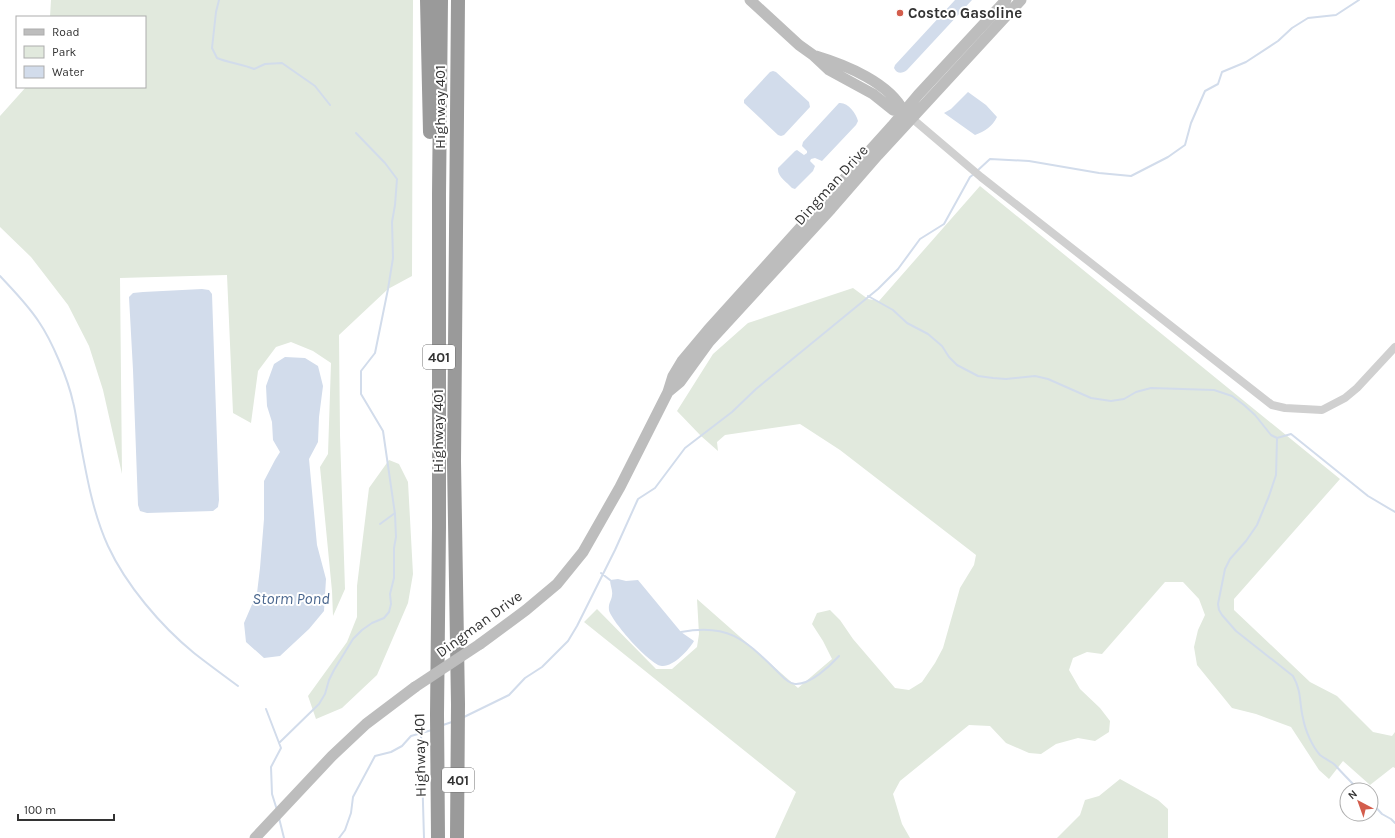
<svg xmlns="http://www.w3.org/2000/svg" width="1395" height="838" font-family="Karla,sans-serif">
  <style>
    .green { fill: #e1e9dd }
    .water { fill: #d2dceb }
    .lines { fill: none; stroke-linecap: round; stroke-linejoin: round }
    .stream { stroke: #d2dceb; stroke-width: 2 }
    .street { stroke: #d0d0d0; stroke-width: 8 }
    .secondary { stroke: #bdbdbd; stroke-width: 11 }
    .highway { stroke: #9a9a9a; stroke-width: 14 }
    .secondary-bridge { stroke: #bdbdbd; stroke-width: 11 }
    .poi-dot { fill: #d35d4c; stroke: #fff; stroke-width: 1.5 }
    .labels { text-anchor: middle; stroke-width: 4; stroke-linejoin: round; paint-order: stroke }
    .shield { fill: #fff; stroke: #707070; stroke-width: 1 }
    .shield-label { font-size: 14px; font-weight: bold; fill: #333 }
    .poi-label { font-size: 15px; font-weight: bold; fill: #333; stroke: #fff; text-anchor: start }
    .street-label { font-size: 15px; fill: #333; stroke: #fff }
    .water-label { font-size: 16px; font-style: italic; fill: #48658d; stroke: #fff }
  </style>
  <rect width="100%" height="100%" fill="#fff"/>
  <!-- green -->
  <path class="green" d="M51,0H413L412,276L388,289L339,335L340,435L345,589L333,616L332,591L320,467L328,454L331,363L313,351L291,342L276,347L258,371L251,423L233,413L227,275L120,278L122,474L103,390L89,346L68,305L31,257L0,227V116L26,87H145V17H50Z
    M980,186L1340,479L1234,599V610L1310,682L1337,696L1373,732L1392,736L1395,732V768L1393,767L1370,785L1343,761L1329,779L1319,770L1291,727L1256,714L1232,708L1197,665L1194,647L1198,630L1205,615L1199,599L1183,582H1165L1102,654L1087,652L1073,658L1069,670L1080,689L1100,708L1110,721L1109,732L1095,741L1078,738L1056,744L1041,754L1029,753L1006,743L990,726L969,725L900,781L893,794L902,824L910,838H775L796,792L584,622L597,609L656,669H672L697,647L699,634L697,599L798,688L832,659L823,641L812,624L817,613L830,610L840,620L853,639L895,688L909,690L922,682L935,663L943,648L960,588L974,565L976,555L840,450L800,424L725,435L717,442L718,451L701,436L677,411L713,354L748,323L853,288L868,299L879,301Z
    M389,460L399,464L408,482L413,574L408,603L377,675L342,708L316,719L308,696L347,642L357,617V586L369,488Z
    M1120,779L1158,800L1168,809V838H1057L1080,815L1085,800L1099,796Z"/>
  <!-- water -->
  <path class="water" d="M955,0H972L907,70C902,74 897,74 894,68L895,65Z
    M773,71L776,72L809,102L810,107L784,135L781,136L778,135L744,103V100L770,72Z
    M968,92L986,105L997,117C992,127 985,131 975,135L944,113L951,109Z
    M839,103C848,102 856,113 858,121L856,125L822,161L815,158L811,159L810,161L815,166L813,171L795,189L792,188C787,182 777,177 778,168L795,151L797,150L804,155L807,153V151L802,146L803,142Z
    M202,289L209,290L212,294L219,500L218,507L213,511L147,513L140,511L138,505L133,370L129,297L133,293L143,292Z
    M285,357L305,358L318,366L323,386L319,417L318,442L309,459L317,545L326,579L324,611L309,629L280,656L264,658L246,642L244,623L257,593L260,568L264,519V481L275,460L280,452L273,440L272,422L267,406L266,386L274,364Z
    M618,579L626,581L638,580L681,632L694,641C689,650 673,667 662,666C651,666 611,621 609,610C608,603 612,600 612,595C613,591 610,585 610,580Z"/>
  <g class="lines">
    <!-- stream -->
    <path class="stream" d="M219,0L216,12L212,48L217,58C229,63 242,64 254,69L265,64L282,63L315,86L330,105
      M977,171L990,159L1029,161L1099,173L1131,176L1168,157L1185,145L1191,123L1205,91L1218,84L1222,72L1246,62L1278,41L1292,28L1308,18L1336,15L1359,0
      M0,276C13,290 28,305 39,322C52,341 68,379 73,402C76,413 77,424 79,435C86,472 92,511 108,546C126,585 161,626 194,653C208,664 223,675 238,686
      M868,296L893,310L907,323L928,334L942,346L949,357L957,365L978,376L993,378L1006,379L1035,376L1048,379L1091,398L1111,401L1124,399L1136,392L1151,388L1214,390L1232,396L1244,405L1255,415L1271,435L1277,438L1291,434L1368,496L1395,512
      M1277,439L1276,475L1269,496L1257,525L1246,541L1230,559L1225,569L1218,604L1219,610L1222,615L1236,631L1293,676C1302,692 1299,702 1303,718C1305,730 1312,746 1320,755C1325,759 1331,761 1335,765C1343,774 1351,782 1359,790
      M380,524L395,513
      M601,573L610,580
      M681,632C728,623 744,639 776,670C781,675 788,684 795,684C810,685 830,666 839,656
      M266,709L281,748L271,767L272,794L277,810
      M464,717L509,695L525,678L542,667L568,641L577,626L615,550L638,499L655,488L685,448L732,412L756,389L878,289L898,269L920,239L944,224L970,177L974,174
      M443,725L452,722
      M421,734L424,838
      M279,743L319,704L325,694L329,680L334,670L353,639L362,630L372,623L384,618L389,612L391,604L390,594L394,578V548L396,537L395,514L383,431L361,394V371L375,353L388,289L393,258L392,222L395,205L397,179L385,163L356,133
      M1371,802L1382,814L1391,819L1395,823
      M279,818L284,838
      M339,838L345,830L351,813L353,797L375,756L391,752L402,746L411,736L432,730"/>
    <!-- street -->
    <path class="street" d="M908,115L981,177L1272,405L1285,408L1322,410L1345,398L1357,388L1395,347"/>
    <!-- secondary -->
    <path class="secondary" d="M750,0L799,45L813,55L829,70L873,94L893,110L904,112
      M816,56C846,65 890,83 904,112
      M668,392L680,382L709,342L831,209L878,155L1021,0
      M480,644L526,610L557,584L583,552L620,487L668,392L673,376L682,361L708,330L892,126L918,95L1006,0
      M255,838L332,756L366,724L415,687"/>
    <!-- highway -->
    <path class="highway" d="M427,0L430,132
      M438,838L437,714L439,527V194L441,0
      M457,838L458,704L454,461L458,0"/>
    <!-- secondary-bridge -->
    <path class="secondary-bridge" d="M415,687L480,644"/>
  </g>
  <!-- markers -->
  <circle class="poi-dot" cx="900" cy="13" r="4"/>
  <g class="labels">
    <!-- shield labels -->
    <g class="shield">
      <rect x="423" y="345" width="32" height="24" rx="3"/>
      <rect x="442" y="768" width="32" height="24" rx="3"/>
    </g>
    <g class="shield-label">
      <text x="439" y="362">401</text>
      <text x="458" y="785">401</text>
    </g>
    <!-- poi labels -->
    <g class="poi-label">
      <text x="908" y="18">Costco Gasoline</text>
    </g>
    <!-- street labels -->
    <g class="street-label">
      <text transform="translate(440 107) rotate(-90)" y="5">Highway 401</text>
      <text transform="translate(831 185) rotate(-48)" y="5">Dingman Drive</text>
      <text transform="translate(438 431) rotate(-90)" y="5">Highway 401</text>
      <text transform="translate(479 624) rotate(-36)" y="5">Dingman Drive</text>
      <text transform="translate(420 755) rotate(-91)" y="5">Highway 401</text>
    </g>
    <!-- water labels -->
    <g class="water-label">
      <text x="291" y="604">Storm Pond</text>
    </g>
  </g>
  <!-- legend -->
  <rect x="16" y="16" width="130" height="72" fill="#ffffff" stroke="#adadad"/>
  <rect x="24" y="29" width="20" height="6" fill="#bdbdbd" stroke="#adadad"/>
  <text x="52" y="36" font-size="12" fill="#333333">Road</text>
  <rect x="24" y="46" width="20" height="12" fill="#e1e9dd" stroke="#adadad"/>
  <text x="52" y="56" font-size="12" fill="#333333">Park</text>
  <rect x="24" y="66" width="20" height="12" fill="#d2dceb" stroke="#adadad"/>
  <text x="52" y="76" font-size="12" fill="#333333">Water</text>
  <!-- north arrow -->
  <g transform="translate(1359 802) rotate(319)"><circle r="19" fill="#ffffff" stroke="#adadad"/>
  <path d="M0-3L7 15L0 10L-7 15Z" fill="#d35d4c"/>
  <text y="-6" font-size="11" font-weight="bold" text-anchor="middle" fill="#333333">N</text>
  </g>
  <!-- scale -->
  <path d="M18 814v6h96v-6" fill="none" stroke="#333333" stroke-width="2"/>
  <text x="24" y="814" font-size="12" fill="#333333" stroke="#ffffff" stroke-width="3" paint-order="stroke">100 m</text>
</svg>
